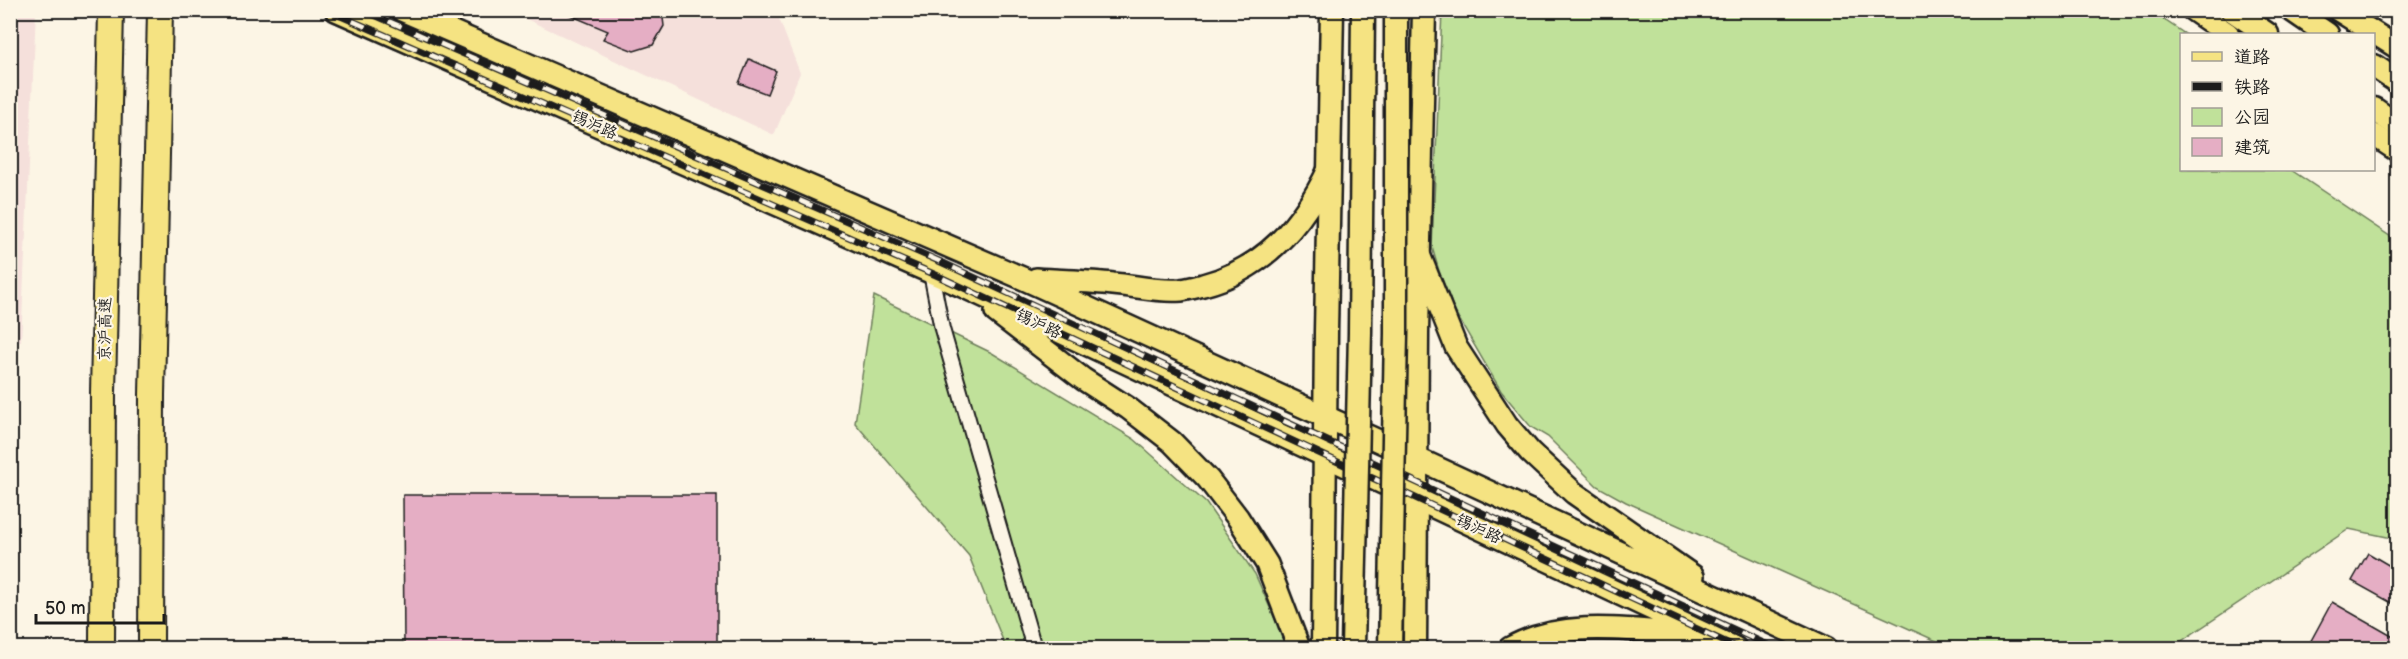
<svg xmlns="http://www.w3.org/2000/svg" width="2408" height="659" font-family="'Balsamiq Sans','LXGW WenKai TC',sans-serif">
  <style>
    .built { fill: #f5e0db }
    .green { fill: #c0e19a; stroke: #6e7e5b; stroke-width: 1.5 }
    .building { fill: #e5aec4; stroke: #1c1c1c; stroke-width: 1.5 }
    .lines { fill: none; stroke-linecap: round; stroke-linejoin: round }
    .minor-casing { stroke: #1c1c1c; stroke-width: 18 }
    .primary-casing { stroke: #1c1c1c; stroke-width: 26 }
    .trunk-casing { stroke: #1c1c1c; stroke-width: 27 }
    .motorway-casing { stroke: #1c1c1c; stroke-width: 28 }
    .minor { stroke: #fcf5e5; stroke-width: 14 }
    .primary { stroke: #f5e382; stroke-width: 21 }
    .trunk { stroke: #f5e382; stroke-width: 22 }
    .motorway { stroke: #f5e382; stroke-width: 24 }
    .rail-casing { stroke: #1c1c1c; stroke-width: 7 }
    .rail { stroke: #fcf5e5; stroke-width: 4.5; stroke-dasharray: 14; stroke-linecap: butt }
    .trunk-bridge-casing { stroke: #1c1c1c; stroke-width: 27; stroke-linecap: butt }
    .trunk-bridge { stroke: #f5e382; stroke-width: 22 }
    .labels { text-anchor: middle; stroke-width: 4.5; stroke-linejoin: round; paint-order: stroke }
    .street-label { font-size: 16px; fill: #1c1c1c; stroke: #fcf5e5 }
  </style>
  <rect width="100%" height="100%" fill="#fcf5e5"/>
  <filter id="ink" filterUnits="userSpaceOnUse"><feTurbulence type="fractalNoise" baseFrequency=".0167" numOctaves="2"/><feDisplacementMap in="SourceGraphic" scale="12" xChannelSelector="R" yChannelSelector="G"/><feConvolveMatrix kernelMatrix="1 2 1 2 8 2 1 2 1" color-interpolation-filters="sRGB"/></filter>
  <g filter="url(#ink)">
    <!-- built -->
    <path class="built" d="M11,10L36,11L21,342L10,337Z
      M509,11H776L800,73L774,135Z"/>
    <!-- green -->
    <path class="green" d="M1958,11L1999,16L2006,10L2151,11L2185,34H2182V170H2291L2397,241V539L2349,529L2171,648H1952L1626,502L1597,486L1548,437L1531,427L1501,391L1455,312L1439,271L1432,247L1442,11Z
      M874,296L992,353L1134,439L1206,503L1255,574L1288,648H1006L969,556L855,423Z"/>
    <!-- building -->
    <path class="building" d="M558,10H662L664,26L653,45L634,51L603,39L608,31Z
      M749,59L776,71L767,94L739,83Z
      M403,495H717V648H404Z
      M2368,553L2397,570V606L2352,581Z
      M2332,602L2397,639V648H2307Z"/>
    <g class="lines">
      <defs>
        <path id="minor" d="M931,273L942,329L1034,648"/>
        <path id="primary" d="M336,10L962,286L1735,648
          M402,10L1022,278L1416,458L1826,648
          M2193,10L2228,34
          M2338,10L2398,48
          M2374,135L2398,151
          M1420,257L1456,347L1507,425L1530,452L1574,493L1693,576
          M1036,279C1062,281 1088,281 1113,284C1136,286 1158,292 1181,290C1189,289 1196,287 1203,285C1265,269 1303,224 1329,169
          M996,312L1083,379L1128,408L1172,442L1208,479L1238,518L1267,564L1299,648
          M1510,648C1566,617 1637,631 1698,635"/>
        <path id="trunk" d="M2232,10L2267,34
          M2292,10L2327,34
          M2374,66L2398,82
          M2374,109L2398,126
          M1323,648L1326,332L1332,10
          M1415,648L1417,333L1424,10"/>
        <path id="motorway" d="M102,648L103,393L111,10
          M151,648L152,395L160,10"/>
      </defs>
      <!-- minor casing -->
      <use href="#minor" class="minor-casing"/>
      <!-- primary casing -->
      <use href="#primary" class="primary-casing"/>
      <!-- trunk casing -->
      <use href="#trunk" class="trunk-casing"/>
      <!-- motorway casing -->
      <use href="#motorway" class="motorway-casing"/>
      <!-- minor -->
      <use href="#minor" class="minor"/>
      <!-- primary -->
      <use href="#primary" class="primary"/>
      <!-- trunk -->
      <use href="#trunk" class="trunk"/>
      <!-- motorway -->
      <use href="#motorway" class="motorway"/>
      <defs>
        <path id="rail" d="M327,10L936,275L1738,648
          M363,10L941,262L1774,648"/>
      </defs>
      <!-- rail casing -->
      <use href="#rail" class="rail-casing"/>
      <!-- rail -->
      <use href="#rail" class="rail"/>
      <defs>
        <path id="trunk-bridge" d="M1353,648L1360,332L1363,10
          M1390,648L1396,333V10"/>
      </defs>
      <!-- trunk-bridge casing -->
      <use href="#trunk-bridge" class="trunk-bridge-casing"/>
      <!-- trunk-bridge -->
      <use href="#trunk-bridge" class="trunk-bridge"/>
    </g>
  </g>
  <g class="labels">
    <!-- street labels -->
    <g class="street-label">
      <text transform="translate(595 124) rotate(24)" y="6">锡沪路</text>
      <text transform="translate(1039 323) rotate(25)" y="6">锡沪路</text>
      <text transform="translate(104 329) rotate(-89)" y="6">京沪高速</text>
      <text transform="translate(1479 528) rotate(25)" y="6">锡沪路</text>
    </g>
  </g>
  <!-- margin -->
  <rect width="2408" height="659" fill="none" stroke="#fcf5e5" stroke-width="36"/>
  <rect x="18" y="18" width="2372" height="623" fill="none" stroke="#1c1c1c" stroke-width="2" filter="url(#ink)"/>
  <!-- legend -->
  <rect x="2180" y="33" width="195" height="138" fill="#fcf5e5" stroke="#a29e95" stroke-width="1.5"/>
  <rect x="2192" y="52" width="30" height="9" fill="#f5e382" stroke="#a29e95" stroke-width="1.5"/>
  <text x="2234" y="63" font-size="18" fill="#1c1c1c">道路</text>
  <rect x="2192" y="82" width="30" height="9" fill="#1c1c1c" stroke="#a29e95" stroke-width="1.5"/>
  <text x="2234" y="93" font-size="18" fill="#1c1c1c">铁路</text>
  <rect x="2192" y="108" width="30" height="18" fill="#c0e19a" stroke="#a29e95" stroke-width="1.5"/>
  <text x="2234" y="123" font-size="18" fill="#1c1c1c">公园</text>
  <rect x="2192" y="138" width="30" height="18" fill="#e5aec4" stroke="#a29e95" stroke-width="1.5"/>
  <text x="2234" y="153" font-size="18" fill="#1c1c1c">建筑</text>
  <!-- scale -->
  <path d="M36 614v9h128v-9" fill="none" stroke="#1c1c1c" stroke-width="3"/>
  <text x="45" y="614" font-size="18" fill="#1c1c1c" stroke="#fcf5e5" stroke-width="4.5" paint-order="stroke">50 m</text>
</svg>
